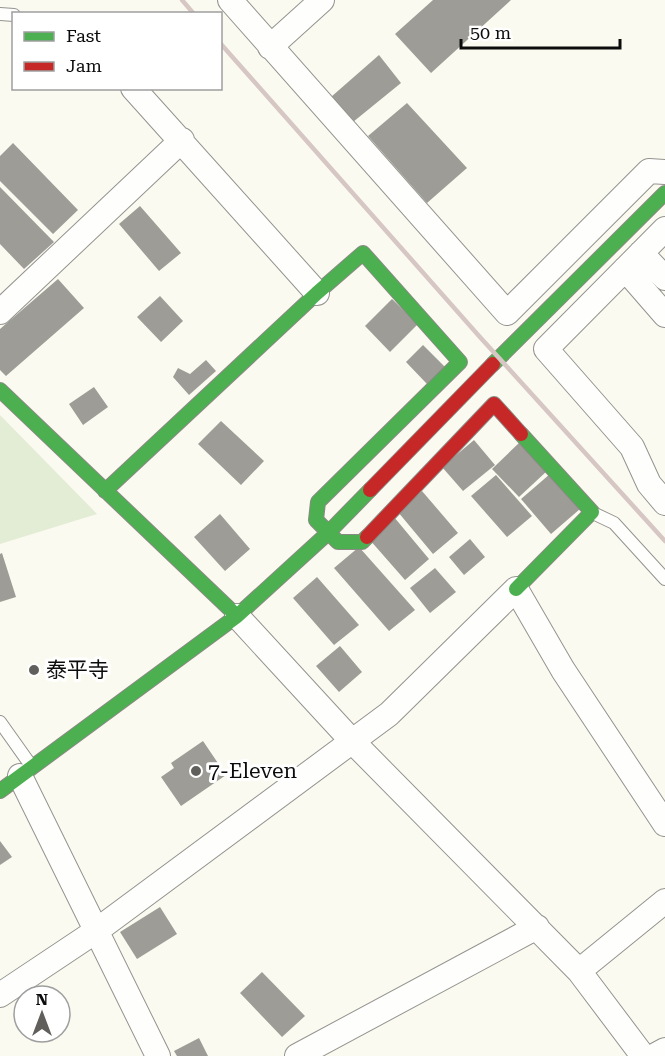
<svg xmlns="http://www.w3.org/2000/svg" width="665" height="1056" font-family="'Roboto Serif','Noto Sans JP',serif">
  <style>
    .cemetery { fill: #e3ecd4 }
    .building { fill: #9e9c96 }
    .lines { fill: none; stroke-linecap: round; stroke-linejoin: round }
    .lane-casing { stroke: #94938f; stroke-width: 14 }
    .street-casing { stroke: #94938f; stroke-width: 26 }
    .fast-casing { stroke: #8a8a85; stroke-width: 16 }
    .jam-casing { stroke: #8a8a85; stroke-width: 16 }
    .lane { stroke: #fefefd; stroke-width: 12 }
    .street { stroke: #fefefd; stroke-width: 24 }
    .fast { stroke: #4caf50; stroke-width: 14 }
    .jam { stroke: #c62828; stroke-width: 14 }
    .rail { stroke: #d6c7c4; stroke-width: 4.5 }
    .poi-dot { fill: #605f5c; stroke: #fff; stroke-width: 2 }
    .labels { text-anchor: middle; stroke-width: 6; stroke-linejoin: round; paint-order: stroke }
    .poi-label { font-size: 21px; fill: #0c0c0c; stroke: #fff; text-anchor: start }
  </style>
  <rect width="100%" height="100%" fill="#fbfaf0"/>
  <!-- cemetery -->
  <path class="cemetery" d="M0,415L97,514L0,544Z"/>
  <!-- building -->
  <path class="building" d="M433,0H511L431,73L395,34Z
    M379,55L401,83L353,122L331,97Z
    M407,103L467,168L427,203L368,136Z
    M13,143L78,210L53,234L0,181V156Z
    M0,187L54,242L24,269L0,244Z
    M140,206L181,253L159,271L119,224Z
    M58,279L84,308L6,376L0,370V329Z
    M160,296L183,321L161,342L137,317Z
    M392,299L418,324L390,352L365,326Z
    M423,345L445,367L427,384L406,362Z
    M206,360L216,371L189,395L173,377L178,368L190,374Z
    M94,387L108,407L83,425L69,404Z
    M221,421L264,461L241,485L198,444Z
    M474,440L495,465L463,491L442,467Z
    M520,442L547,471L519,497L492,469Z
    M550,474L580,509L551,534L521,499Z
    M496,475L532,516L507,537L471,496Z
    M422,491L458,533L433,554L398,512Z
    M220,514L250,549L225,571L194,537Z
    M394,517L429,559L405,580L369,539Z
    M470,539L485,557L464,575L449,557Z
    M359,547L415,610L389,631L334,568Z
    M2,553L16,597L0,602V554Z
    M435,568L456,592L430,613L410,588Z
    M317,577L359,625L334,645L293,598Z
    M340,646L362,672L339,692L316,666Z
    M203,741L226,775L181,806L161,777L174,768L171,763Z
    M0,841L12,857L0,865Z
    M160,907L177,934L137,959L120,932Z
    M262,972L305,1016L282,1037L240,993Z
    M199,1038L208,1056H177L174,1051Z"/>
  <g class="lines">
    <defs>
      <path id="lane" d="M0,14L14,15
        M593,513L614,523L665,579
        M0,722L32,767"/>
      <path id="street" d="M230,0L507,313L649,171L665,172
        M270,47L322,0
        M133,88L317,293
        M665,229L546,349L632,447L649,484L665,503
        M641,253L665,278
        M625,269L665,315
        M0,312L182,140
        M237,616L352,741L579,971L643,1056
        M20,776L158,1056
        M579,971L665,901
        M0,995L96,931L389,714L516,589L563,670L665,824
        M297,1056L537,927
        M654,1056L665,1050"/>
      <path id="fast" d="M493,364L665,193
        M0,390L237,616
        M105,491L317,293L363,253L460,362L318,502L316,520L338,542H362L367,537
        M516,589L592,512L521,434
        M0,791L237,616L328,533L370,490"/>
      <path id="jam" d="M370,490L493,364
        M367,537L494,404L521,434"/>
    </defs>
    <!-- lane casing -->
    <use href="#lane" class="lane-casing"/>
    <!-- street casing -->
    <use href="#street" class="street-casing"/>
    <!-- fast casing -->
    <use href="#fast" class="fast-casing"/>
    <!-- jam casing -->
    <use href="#jam" class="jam-casing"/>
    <!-- lane -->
    <use href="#lane" class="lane"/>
    <!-- street -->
    <use href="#street" class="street"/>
    <!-- fast -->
    <use href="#fast" class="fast"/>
    <!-- jam -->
    <use href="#jam" class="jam"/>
    <!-- rail -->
    <path class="rail" d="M182,0L194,14
      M220,43L479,336L665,541"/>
  </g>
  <!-- markers -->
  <g class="poi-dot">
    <circle cx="34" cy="670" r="6"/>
    <circle cx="196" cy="771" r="6"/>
  </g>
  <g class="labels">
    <!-- poi labels -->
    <g class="poi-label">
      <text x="46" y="677">泰平寺</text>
      <text x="208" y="778">7-Eleven</text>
    </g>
  </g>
  <!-- legend -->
  <rect x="12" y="12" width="210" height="78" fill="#ffffff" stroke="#9e9e9e" stroke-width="1.5"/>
  <rect x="24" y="32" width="30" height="9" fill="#4caf50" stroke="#9e9e9e" stroke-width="1.5"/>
  <text x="66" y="42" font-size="18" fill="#0c0c0c">Fast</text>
  <rect x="24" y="62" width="30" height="9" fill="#c62828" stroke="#9e9e9e" stroke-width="1.5"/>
  <text x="66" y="72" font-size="18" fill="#0c0c0c">Jam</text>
  <!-- north arrow -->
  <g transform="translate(42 1014)"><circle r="28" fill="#ffffff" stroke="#9e9e9e" stroke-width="1.5"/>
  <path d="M0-4.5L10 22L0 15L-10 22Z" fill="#605f5c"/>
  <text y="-9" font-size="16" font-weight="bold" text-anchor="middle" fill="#0c0c0c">N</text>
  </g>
  <!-- scale -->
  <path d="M461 39v9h159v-9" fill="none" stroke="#0c0c0c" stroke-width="3"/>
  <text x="470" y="39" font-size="18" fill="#0c0c0c" stroke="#ffffff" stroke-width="4.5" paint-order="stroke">50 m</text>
</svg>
